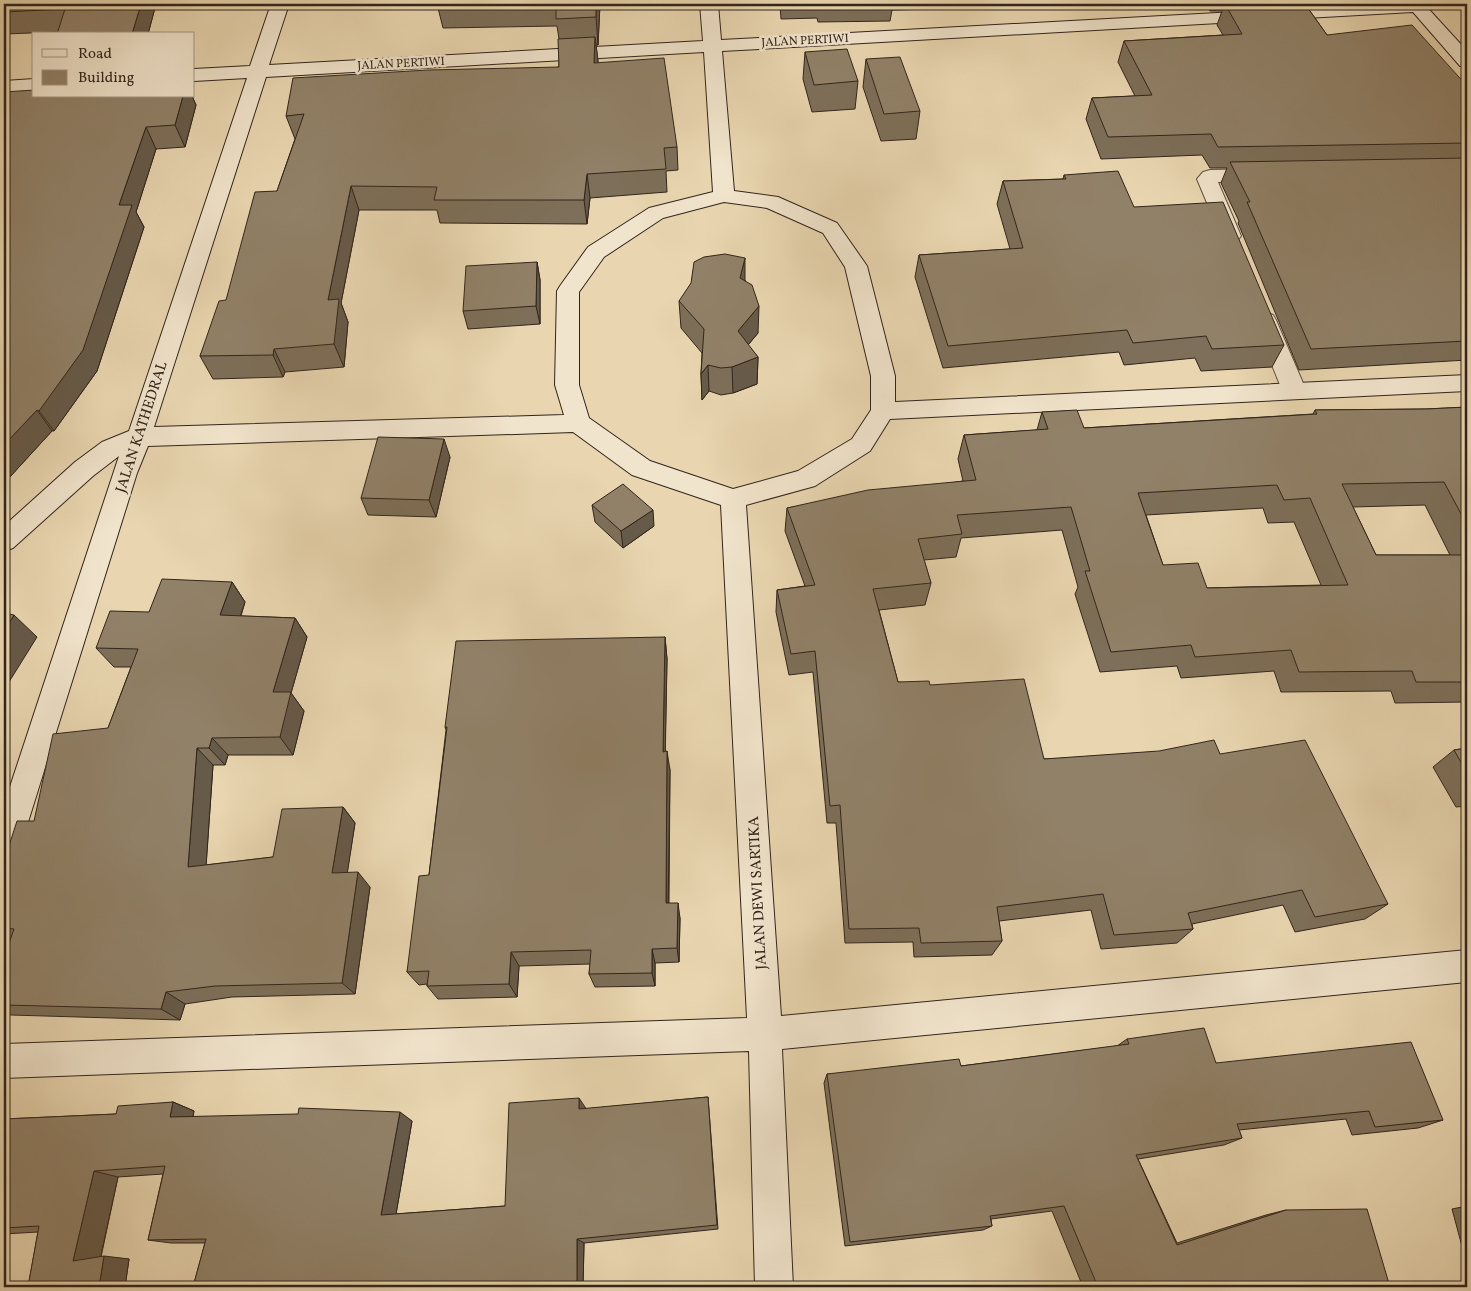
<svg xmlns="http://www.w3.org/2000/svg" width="1471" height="1291" font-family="Vollkorn,serif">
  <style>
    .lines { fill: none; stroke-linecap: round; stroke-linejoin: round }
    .street-casing { stroke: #5f5140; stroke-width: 2 }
    .secondary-casing { stroke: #31251b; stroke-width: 2 }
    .street { fill: #f1e4cc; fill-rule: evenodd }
    .secondary { fill: #f1e4cc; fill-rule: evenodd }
    .wall { fill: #7d6f59; stroke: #31251b; fill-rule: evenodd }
    .shaded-wall { fill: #665a49; stroke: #31251b }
    .building { fill: #918168; stroke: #31251b; fill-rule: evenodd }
    .labels { text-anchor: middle; stroke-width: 5; stroke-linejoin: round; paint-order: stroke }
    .far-street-label { font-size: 12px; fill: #31251b; stroke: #f1e4cc }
    .street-label { font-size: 15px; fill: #31251b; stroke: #f1e4cc }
  </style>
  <rect width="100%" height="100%" fill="#e9d6b0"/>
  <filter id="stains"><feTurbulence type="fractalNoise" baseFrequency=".004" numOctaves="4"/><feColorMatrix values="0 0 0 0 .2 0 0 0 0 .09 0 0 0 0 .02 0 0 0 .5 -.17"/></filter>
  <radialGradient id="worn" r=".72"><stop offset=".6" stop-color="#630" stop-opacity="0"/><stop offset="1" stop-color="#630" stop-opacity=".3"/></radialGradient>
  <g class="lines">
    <defs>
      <path id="street" d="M1261,169L1268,171L1271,175L1268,179L1218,182L1241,236L1237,241L1230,243L1223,241L1197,179L1203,172L1210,170Z
        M1265,312L1273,315L1276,320L1306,390L1302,396L1294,399L1286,396L1282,390L1254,320L1257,315Z"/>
      <path id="secondary" d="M271,4H289L269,65L703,41L700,4H718L721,40L1380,4H1424L1467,51V67L1460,66L1413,12L722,51L734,191L778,197L837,223L867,266L895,376V402L1467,375V391L890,419L870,451L815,486L746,505L781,1016L1467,950V982L782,1049L793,1287H755L749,1051L4,1078V1044L747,1018L721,505L632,475L573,432L148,446L137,473L19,851L15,861L4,865V805L119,456L93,476L13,548L4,551V526L75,462L102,442L129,431L247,78L194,81V69L250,66ZM704,52L713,192L649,208L588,247L560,286L557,291L555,385L564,415L154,427L266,77ZM724,202L767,208L823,233L845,267L871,376V410L852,439L798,471L733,489L650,461L589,418L579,385V292L604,257L663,218Z
        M34,79V91L4,93V81Z"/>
    </defs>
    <!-- street casing -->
    <use href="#street" class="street-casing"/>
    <!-- secondary casing -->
    <use href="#secondary" class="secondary-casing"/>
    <!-- street -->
    <use href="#street" class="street"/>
    <!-- secondary -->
    <use href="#secondary" class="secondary"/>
  </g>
  <!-- wall -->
  <path class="wall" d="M4,4H156L148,34H57V32L4,34Z
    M437,4H600L598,45H596L598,62L677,147L678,170L666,171L667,192L590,198L587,224L440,223L437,210H359L341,303L348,322L344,367L285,372L283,377L213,379L200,356L277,191L295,139L286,116L559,67V39L557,26L443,28Z
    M780,4H1007V5L938,6V9L892,10L890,21L818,22L817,18L781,19Z
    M1205,4H1305L1327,35L1467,86V360L1299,370L1238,223L1239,221L1221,183L1227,168H1210L1202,155L1101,159L1086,119L1092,98L1135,96L1118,62L1124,41L1223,35L1217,25L1222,11H1210Z
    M805,52L858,81L855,109L812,112L803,79Z
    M866,59L920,111L916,139L881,141L863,87Z
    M4,92L34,96H192L196,105L185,147L156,149L136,212L144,227L97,371L54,431H52L8,479L4,478Z
    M1064,175L1134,207L1284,345L1272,367L1201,371L1195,358L1124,365L1119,352L943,368L915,277L919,255L1010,249L997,204L1003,181L1063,179Z
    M537,262L540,280V324L468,329L463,311Z
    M745,280L758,333L748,345L758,357L757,384L733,393L721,395L709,391L702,400L701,374L702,353L681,328L679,301Z
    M1467,407V702L1395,703L1391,691L1281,692L1274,671L1181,678L1177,666L1100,672L1075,594L1078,587L1062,530L961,538L956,557L924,560L931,583L925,605L879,610L898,682L930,685L1044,759L1220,754L1388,904L1365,919L1295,932L1283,905L1192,924L1193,929L1177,943L1101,949L1091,910L999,921L1002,941L992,955L914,957L913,942L845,943L836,823H827L813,672L789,675L776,612L777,590L805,586L785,531L787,508L963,481L958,459L964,435L1037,430L1042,412L1084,428L1313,414L1315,410L1426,409ZM1425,505L1450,555H1376L1353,507ZM1263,508L1268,523L1294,522L1321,585L1207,588L1163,565L1146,515Z
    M450,457L436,517L368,515L361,498Z
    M592,505L654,526L623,548L595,522Z
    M232,582L245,602L241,616L295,618L307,637L291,693L304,711L293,755H228L225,765H213L206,865L273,857L343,807L355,823L347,873L370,887L355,994L232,997L185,1004L180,1020L11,1015L4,1012V957L10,941H4V861L108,728L131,667H114L96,648L149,612Z
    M665,637L667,659L665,752L670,770L669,903L680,918L679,962L655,963V986L595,987L589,974L590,964L519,966L517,997L438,999L427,986V984L419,985L407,972L429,875L446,730L445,727Z
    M1467,748V806L1456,807L1433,767L1454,750Z
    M1127,1039L1216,1063L1443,1120L1418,1128L1352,1135L1346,1119L1239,1130L1242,1138L1224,1145L1138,1159L1177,1243L1266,1215L1286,1210L1390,1287H1083L1052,1211L991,1219L992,1226L983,1230L845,1246L824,1083L827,1074L961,1066L1117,1046Z
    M708,1097L718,1229L584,1243L583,1287H193L205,1243H171L148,1240L163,1174L118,1177L101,1257L129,1259L125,1287H28L38,1232L4,1234V1119L116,1114L173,1102L194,1111L193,1117L412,1121L396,1214L505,1206L585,1107V1109Z
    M1467,1206V1265L1452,1209Z"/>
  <!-- shaded-wall -->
  <path class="shaded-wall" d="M141,4H156L148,34H132Z
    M596,4H600L598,45L596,17Z
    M595,37L598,60L597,86L594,63Z
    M183,96H192L196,105L185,147L175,125Z
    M146,127L156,149L136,212L144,227L97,371L54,431L39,411L119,205Z
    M587,174L590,198L587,224L584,200Z
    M351,186L359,210L341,303L348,322L344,367L334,344L328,300Z
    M745,258V285L740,278Z
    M537,262L540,280V324L536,306Z
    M759,306L758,333L738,357V331Z
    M274,349L285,372L283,377L273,355Z
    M758,357L757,384L733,393L732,367Z
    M708,365L709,391L702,400L701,374Z
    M37,410L52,431L8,479L4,475V445Z
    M444,439L450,457L436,517L429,500Z
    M653,510L654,526L623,548L621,531Z
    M232,582L245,602L234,635L220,615Z
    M14,615L37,637L4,690V631Z
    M295,618L307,637L291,693L304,711L293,755L280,737L273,692Z
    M665,637L667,659L665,770L663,752Z
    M212,738L228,755L225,765L209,748Z
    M197,748L213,765L205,882L188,867Z
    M667,751L670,770L668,918L666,903Z
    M343,807L355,823L345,888L332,873Z
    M358,872L370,887L355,994L342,983Z
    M678,903L680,918L679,962L677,948Z
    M652,949L655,963V986L652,973Z
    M511,952L519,966L517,997L509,984Z
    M166,992L185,1004L180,1020L161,1009Z
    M579,1098L585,1107V1118L579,1109Z
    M173,1102L194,1111L191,1125L170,1117Z
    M400,1112L412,1121L395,1220L381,1215Z
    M94,1171L118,1177L99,1264L73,1261Z
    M577,1239L584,1243L583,1287H577Z
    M104,1256L129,1259L125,1287H99Z"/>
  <!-- building -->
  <path class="building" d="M4,4H141L132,34H57L65,9L4,12Z
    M556,4H596V17L556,19Z
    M1225,4H1305L1327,35L1412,25L1467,86V143L1218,147L1211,134L1108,137L1092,98L1152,95L1124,41L1242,34Z
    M595,37L594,63L664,58L677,147L664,148L666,169L587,174L584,200H434L437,187L351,186L328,300L339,299L334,344L274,349L273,355L200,356L219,301L226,300L255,192L277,191L304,114L286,116L293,78L428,70L559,67L558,39Z
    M847,49L858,81L814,85L805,52Z
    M900,57L920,111L884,114L866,59Z
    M34,90V96H183L175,125L146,127L119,205H132L83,350L39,411L37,410L4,445V92Z
    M1467,158V341L1311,349L1247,202H1250L1230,162Z
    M1118,171L1134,207L1223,202L1284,345L1212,349L1206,336L1133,343L1127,330L948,346L919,255L1023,248L1003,181L1066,179L1064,175Z
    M725,254L745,258L740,278L752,285L759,306L738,331L758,357L732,367L721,368L708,365L701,374L704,329L679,301L691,283L694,262L704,257Z
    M537,262L536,306L463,311L466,266Z
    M1467,407V525L1444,482L1342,484L1376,555H1467V682H1416L1412,671L1299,672L1291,650L1195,657L1191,645L1111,652L1085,571H1090L1071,507L957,515L962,534L918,539L931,583L873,589L898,682L929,681L930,685L1024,679L1044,759L1159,751L1214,740L1220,754L1305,740L1388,904L1315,917L1302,890L1188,913L1193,929L1114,935L1103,894L997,907L1002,941L921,943L919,928L849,929L840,805L830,806L815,651L791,654L777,590L815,585L787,508L868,490L976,480L964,435L1048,429L1042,412L1077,410L1084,428L1317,414L1315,410L1426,409ZM1277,485L1284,500L1310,498L1348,585L1207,588L1198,563L1163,565L1138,493Z
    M378,437L444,439L429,500L361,498Z
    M623,484L653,510L621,531L592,505Z
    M162,579L232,582L220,615L295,618L273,692H291L280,737L212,738L209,748H197L188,867L273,857L282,809L343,807L332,873L358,872L342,983L215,986L166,992L161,1009L4,1005V957L14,929L4,928V861L17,821H34L53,734L108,728L138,649L96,648L110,611L149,612Z
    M4,613L14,615L4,631Z
    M665,637L663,752L667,751L666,903H678L677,948L652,949V973L589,974L591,950L511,952L509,984L427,986L429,971L407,972L419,876L429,875L447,727H445L456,641Z
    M1467,748V773L1454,750Z
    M1204,1028L1216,1063L1411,1042L1443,1120L1375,1127L1369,1111L1237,1124L1242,1138L1136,1155L1177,1245L1286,1210L1367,1209L1390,1287H1098L1064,1206L990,1216L992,1226L850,1242L827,1074L959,1059L961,1066L1129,1044L1127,1039Z
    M708,1097L717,1225L577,1239V1287H193L206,1239L148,1240L165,1166L94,1171L73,1261L104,1256L99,1287H28L39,1226L4,1228V1119L116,1114L118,1106L173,1102L170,1117L298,1114L299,1108L400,1112L381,1215L505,1206L509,1103L579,1098V1109Z"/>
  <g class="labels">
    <!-- far-street labels -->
    <g class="far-street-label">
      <text transform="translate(805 40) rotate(-3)" y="4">JALAN PERTIWI</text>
      <text transform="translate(401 63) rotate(-3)" y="4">JALAN PERTIWI</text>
    </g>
    <!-- street labels -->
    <g class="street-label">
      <text transform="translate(141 427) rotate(-72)" y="5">JALAN KATHEDRAL</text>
      <text transform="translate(757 893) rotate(-93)" y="5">JALAN DEWI SARTIKA</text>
    </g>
  </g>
  <!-- margin -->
  <rect width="1471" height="1291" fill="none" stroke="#e9d6b0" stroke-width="20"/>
  <rect x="5" y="5" width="1461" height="1281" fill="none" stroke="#31251b" stroke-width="2.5"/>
  <rect x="10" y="10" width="1451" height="1271" fill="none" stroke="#31251b"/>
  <!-- legend -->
  <rect x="32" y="32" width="162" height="65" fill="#f1e4cc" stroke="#a49885"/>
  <rect x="42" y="49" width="25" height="8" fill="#f1e4cc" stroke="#a49885"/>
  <text x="78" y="58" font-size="15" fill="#31251b">Road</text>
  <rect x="42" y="70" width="25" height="15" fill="#918168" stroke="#a49885"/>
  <text x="78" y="82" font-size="15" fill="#31251b">Building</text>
  <rect width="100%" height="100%" filter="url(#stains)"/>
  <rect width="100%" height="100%" fill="url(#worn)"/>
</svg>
